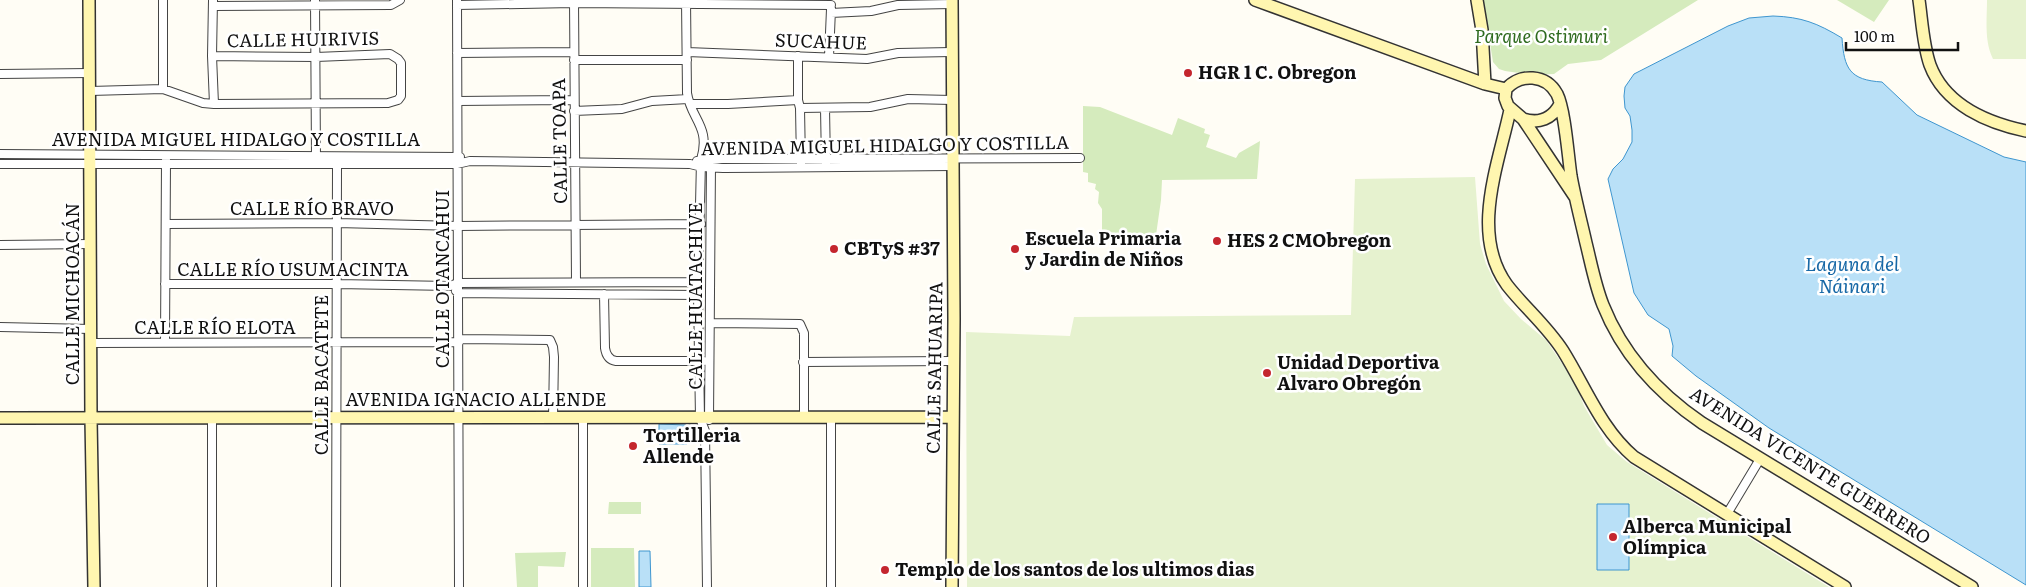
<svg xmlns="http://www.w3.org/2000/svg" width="2026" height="587" font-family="Literata,serif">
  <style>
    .green { fill: #d5ebbd }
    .pitch { fill: #e6f2cf }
    .water { fill: #b9e0f7; stroke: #3f96cf }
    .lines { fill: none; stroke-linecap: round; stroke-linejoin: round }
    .street-casing { stroke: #444; stroke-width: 10 }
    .secondary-casing { stroke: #333; stroke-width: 14 }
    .street { stroke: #fff; stroke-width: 8 }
    .secondary { stroke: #fff6b0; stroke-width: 11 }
    .poi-dot { fill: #c4262e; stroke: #fff; stroke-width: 2 }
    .labels { text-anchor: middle; stroke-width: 5; stroke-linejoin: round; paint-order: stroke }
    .park-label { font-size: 18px; font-style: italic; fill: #2f6b1f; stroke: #fff }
    .street-label { font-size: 18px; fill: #111; stroke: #fff }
    .poi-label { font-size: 18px; font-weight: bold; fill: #111; stroke: #fff; text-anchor: start }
    .water-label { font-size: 19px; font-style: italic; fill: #1768a6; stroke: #fff }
  </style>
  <rect width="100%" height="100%" fill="#fffdf5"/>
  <!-- green -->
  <path class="green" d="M1483,0H1698L1601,60L1568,64L1554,74L1532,75L1505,71L1499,69L1493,62Z
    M1837,0H1889L1874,22Z
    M1083,106L1100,107L1172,135L1178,118L1205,129L1204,133L1210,135L1206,147L1236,158L1239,153L1260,141L1257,179L1162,180L1161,200L1156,235L1102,234V209L1098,203L1099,192L1095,189L1096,184L1088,182V173L1083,172Z
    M609,502H641V514H608Z
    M591,548H634L635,587H591Z
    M566,552L564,567L538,566V587H517L515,553Z"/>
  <!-- pitch -->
  <path class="pitch" d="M1987,0H2026V59H1993C1984,41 1987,19 1987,0Z
    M1475,177L1480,244L1486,264L1504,301L1521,319L1546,340L1576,384L1584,406L1607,445L1627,462L1829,587H967L966,332L1070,336L1074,317L1351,315L1355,179Z"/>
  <!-- water -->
  <path class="water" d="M1773,16C1802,17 1817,23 1842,38C1844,69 1850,80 1882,82L1917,115L2004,157L2026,162V585L1769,428L1696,376L1672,356L1673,346L1669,329L1648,315L1634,293L1608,179L1613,169L1623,159L1632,142V130L1630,116L1625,108L1624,96L1625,87L1634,74L1728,26L1749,18Z
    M659,424L686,425L687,444H659Z
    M1597,504H1629V570H1597Z
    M639,551H650L651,587H639Z"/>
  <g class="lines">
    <defs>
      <path id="street" d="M163,0V89
        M213,0L212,56L214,104
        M315,0L316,159
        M457,0L459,587
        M574,0L576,282
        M686,0L687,93C691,120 711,126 701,160L698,295L700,418L705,431L707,587
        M457,5L574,3L831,5
        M213,6L391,5L400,0
        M831,13L871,11L898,5L952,4
        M687,52L867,59L898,53L952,52
        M457,53L574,52
        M798,56V100L800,108L801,163
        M829,57L831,9
        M574,60H687
        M0,74L90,73
        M90,91L163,89L203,103L214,104L388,103L398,100L401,96V63L398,59L390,54L316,57L212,56
        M458,101L574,100
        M691,104H728L798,100
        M800,108L870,107L908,99L952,100
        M825,108L826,164
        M574,111L622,109L652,101L688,99
        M0,154L460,157
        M697,161L721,159L1080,158
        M0,164H457L470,161L690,164L702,167L723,168L953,166
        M166,224L337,223L458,226L701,224
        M0,245L91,244
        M165,284H337L450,286L458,283L699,282
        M456,291L458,293L698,295
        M604,294L605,348C606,355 609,360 616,361H703
        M710,323L800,324L804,333V417
        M0,327L91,329
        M459,339L550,340L553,347L554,357L553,418
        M91,343L459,342
        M165,343L166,160
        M803,362L952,361
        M212,418V587
        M583,418V587
        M709,420L711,164
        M1727,514L1760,459
        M336,587L337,163
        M831,587V418"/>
      <path id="secondary" d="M89,0L91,419L94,587
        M1255,0L1485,84L1506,89
        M1477,0L1482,30L1485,84
        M1919,0C1922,21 1923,45 1930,65C1945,105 1988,123 2026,131
        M1510,110C1498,166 1470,234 1507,285C1525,308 1547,326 1563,351C1586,388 1601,429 1634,457L1845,587
        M1523,119C1539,124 1552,119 1560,104
        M1575,197L1523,119L1508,106L1505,98L1506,89C1520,73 1546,74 1557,94C1565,110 1568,156 1571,176C1575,198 1581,221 1586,243C1591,263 1595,285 1603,305C1623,355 1658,393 1702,423L1972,587
        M0,418L952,417
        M952,587L954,319L952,0"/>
    </defs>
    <!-- street casing -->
    <use href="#street" class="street-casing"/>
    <!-- secondary casing -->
    <use href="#secondary" class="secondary-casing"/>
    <!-- street -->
    <use href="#street" class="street"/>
    <!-- secondary -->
    <use href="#secondary" class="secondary"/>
  </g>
  <!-- markers -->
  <g class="poi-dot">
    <circle cx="1188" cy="73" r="5"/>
    <circle cx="1217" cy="241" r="5"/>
    <circle cx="834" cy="249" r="5"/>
    <circle cx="1015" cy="249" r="5"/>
    <circle cx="1267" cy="373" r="5"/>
    <circle cx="633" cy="446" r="5"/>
    <circle cx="1613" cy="537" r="5"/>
    <circle cx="885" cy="570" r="5"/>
  </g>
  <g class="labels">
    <!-- park labels -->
    <g class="park-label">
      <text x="1541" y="43">Parque Ostimuri</text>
    </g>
    <!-- street labels -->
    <g class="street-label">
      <text transform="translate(303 40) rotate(-1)" y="6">CALLE HUIRIVIS</text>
      <text transform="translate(821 42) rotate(2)" y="6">SUCAHUE</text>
      <text x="236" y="146">AVENIDA MIGUEL HIDALGO Y COSTILLA</text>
      <text transform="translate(560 141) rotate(-91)" y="6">CALLE TOAPA</text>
      <text transform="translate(885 146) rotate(-1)" y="6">AVENIDA MIGUEL HIDALGO Y COSTILLA</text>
      <text x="312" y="215">CALLE RÍO BRAVO</text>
      <text x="293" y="276">CALLE RÍO USUMACINTA</text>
      <text transform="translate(443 279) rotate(-90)" y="6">CALLE OTANCAHUI</text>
      <text transform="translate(73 294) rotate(-90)" y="6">CALLE MICHOACÁN</text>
      <text transform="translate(696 296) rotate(-90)" y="6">CALLE HUATACHIVE</text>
      <text x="215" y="334">CALLE RÍO ELOTA</text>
      <text transform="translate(935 368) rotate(-89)" y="6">CALLE SAHUARIPA</text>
      <text transform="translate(322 375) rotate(-90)" y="6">CALLE BACATETE</text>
      <text x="476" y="406">AVENIDA IGNACIO ALLENDE</text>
      <text transform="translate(1810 466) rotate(32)" y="6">AVENIDA VICENTE GUERRERO</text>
    </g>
    <!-- poi labels -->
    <g class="poi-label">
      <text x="1198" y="79">HGR 1 C. Obregon</text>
      <text x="1025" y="245">Escuela Primaria<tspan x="1025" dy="21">y Jardin de Niños</tspan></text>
      <text x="1227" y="247">HES 2 CMObregon</text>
      <text x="844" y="255">CBTyS #37</text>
      <text x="1277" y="369">Unidad Deportiva<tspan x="1277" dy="21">Alvaro Obregón</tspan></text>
      <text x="643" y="442">Tortilleria<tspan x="643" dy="21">Allende</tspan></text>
      <text x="1623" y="533">Alberca Municipal<tspan x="1623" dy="21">Olímpica</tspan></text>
      <text x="895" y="576">Templo de los santos de los ultimos dias</text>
    </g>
    <!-- water labels -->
    <g class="water-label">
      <text x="1852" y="271">Laguna del<tspan x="1852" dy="22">Náinari</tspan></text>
    </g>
  </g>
  <!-- scale -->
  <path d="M1846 42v8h112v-8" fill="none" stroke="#111111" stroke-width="2.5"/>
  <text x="1854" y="42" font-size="15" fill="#111111" stroke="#ffffff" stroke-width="4" paint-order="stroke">100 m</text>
</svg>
